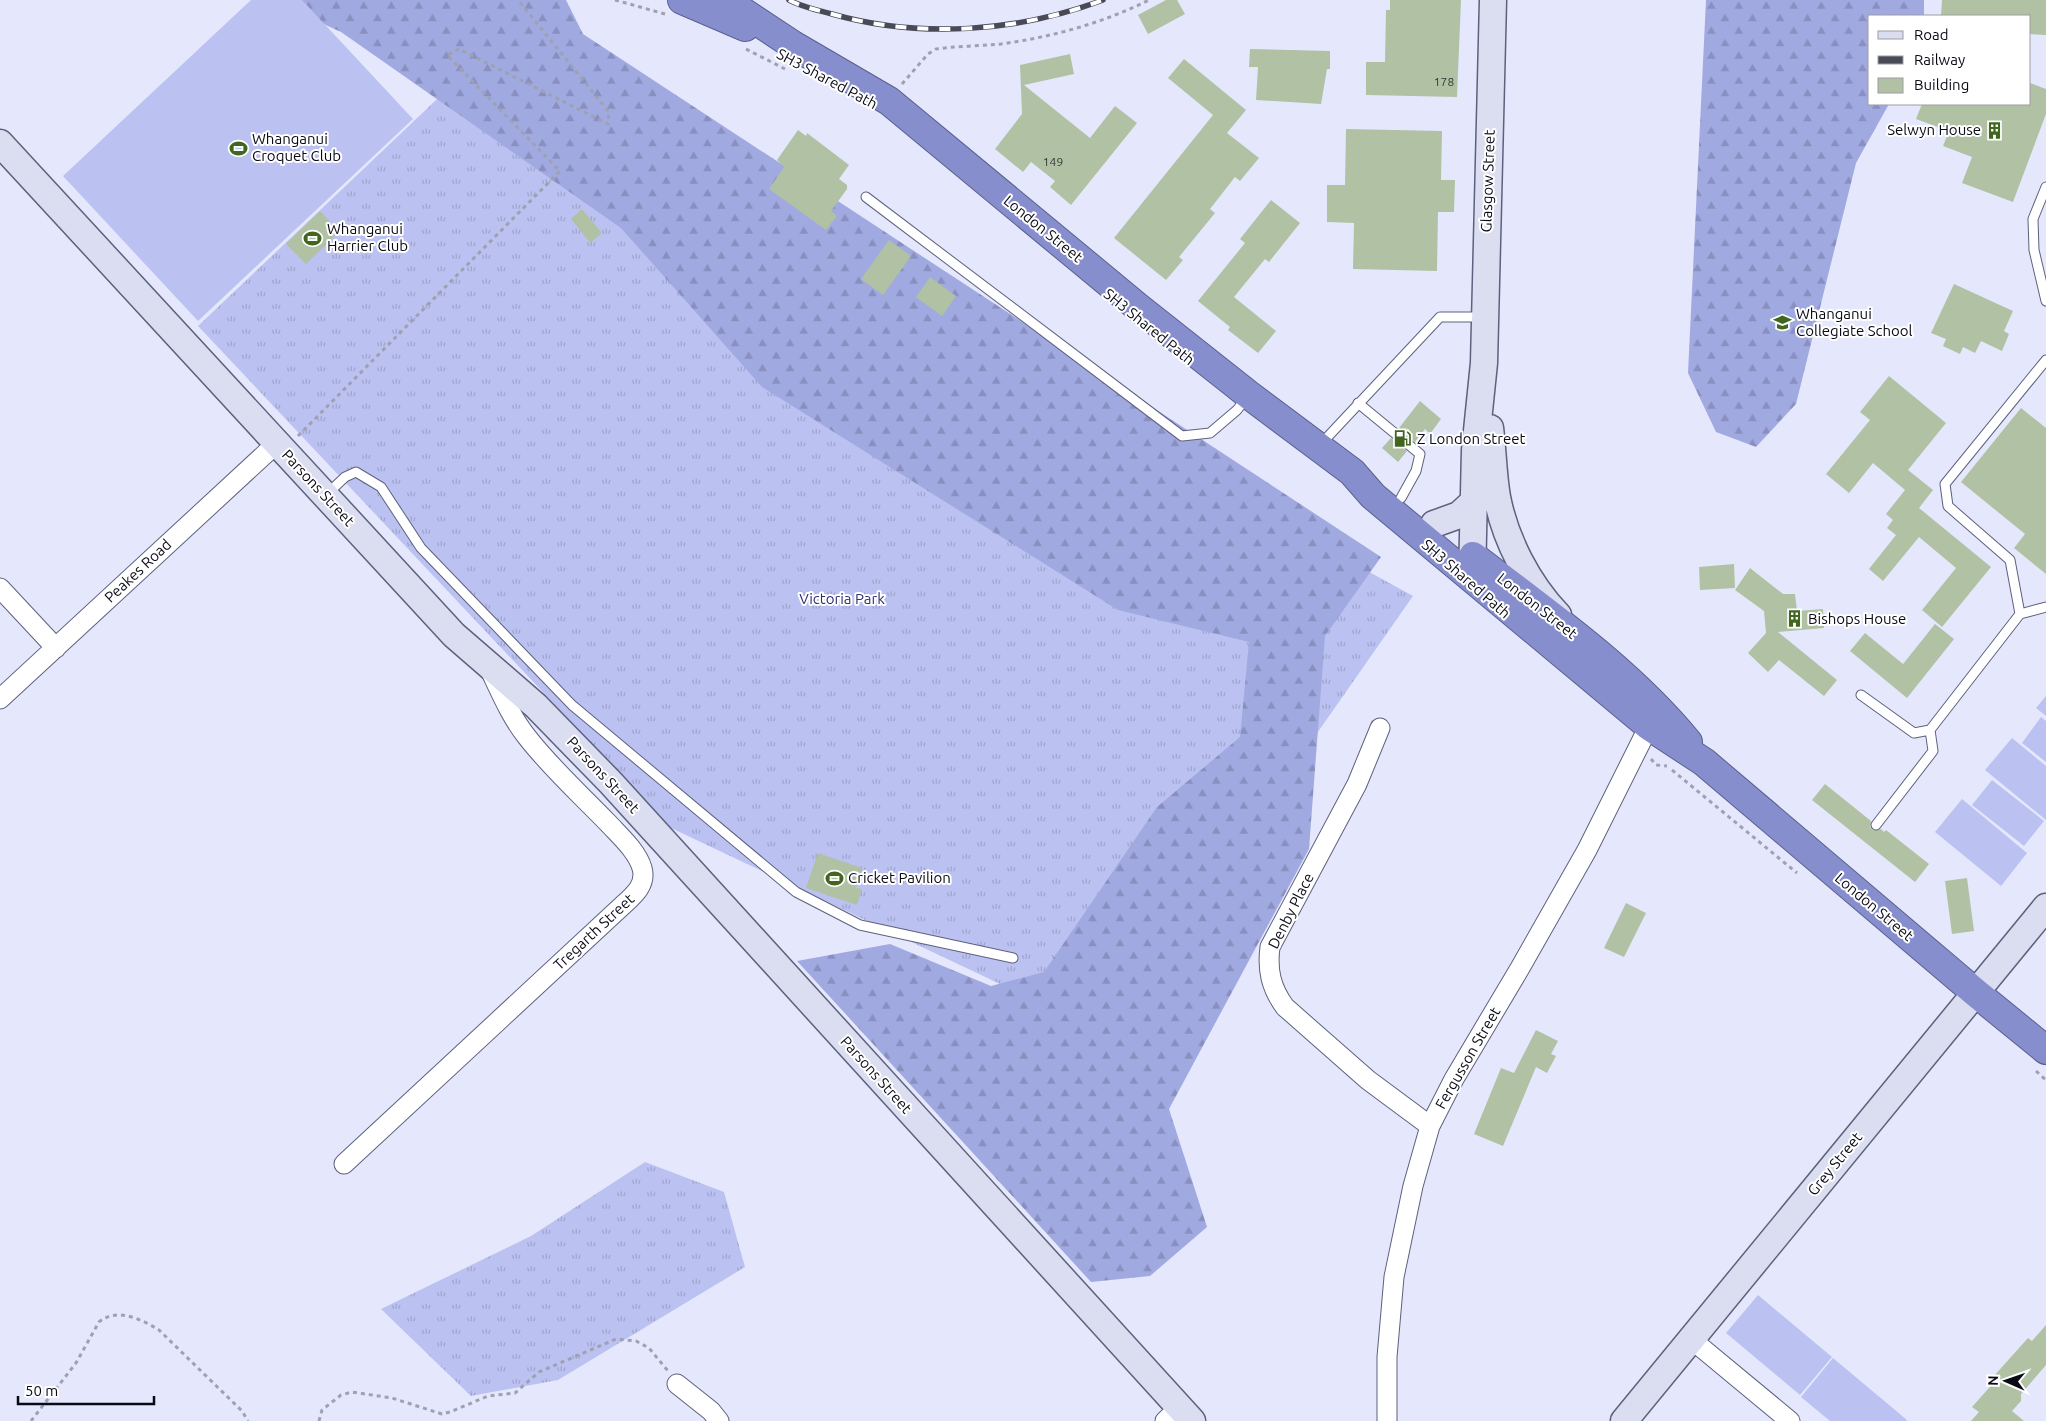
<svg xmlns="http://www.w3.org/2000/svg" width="2046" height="1421" font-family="Ubuntu,sans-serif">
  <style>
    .grass { fill: url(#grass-tufts) }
    .forest { fill: url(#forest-firs) }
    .pitch { fill: #bbc2f1 }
    .building { fill: #b0c1a4 }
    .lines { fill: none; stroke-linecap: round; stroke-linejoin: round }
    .lane-casing { stroke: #5d617d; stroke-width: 11 }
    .street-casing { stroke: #5d617d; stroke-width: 21 }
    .secondary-casing { stroke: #5d617d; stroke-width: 29 }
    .highway-casing { stroke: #5a608d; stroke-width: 30 }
    .path { stroke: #9ea1b1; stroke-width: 3; stroke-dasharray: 4 4; stroke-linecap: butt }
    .lane { stroke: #fff; stroke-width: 9 }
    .street { stroke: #fff; stroke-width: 19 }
    .secondary { stroke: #dbddf0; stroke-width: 26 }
    .highway { stroke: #868ece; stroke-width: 28 }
    .rail-casing { stroke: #484a57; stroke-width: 5.5 }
    .rail { stroke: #fff; stroke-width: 4; stroke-dasharray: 11; stroke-linecap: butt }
    .labels { text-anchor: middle; stroke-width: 4; stroke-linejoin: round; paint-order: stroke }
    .number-label { font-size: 12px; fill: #333838 }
    .street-label { font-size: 15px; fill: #090a14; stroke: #fff }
    .poi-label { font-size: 15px; fill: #090a14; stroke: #fff; text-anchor: start }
    .park-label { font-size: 15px; fill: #303174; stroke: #fff }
  </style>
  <defs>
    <pattern id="grass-tufts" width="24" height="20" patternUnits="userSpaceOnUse" patternTransform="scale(1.25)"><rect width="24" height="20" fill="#bbc2f1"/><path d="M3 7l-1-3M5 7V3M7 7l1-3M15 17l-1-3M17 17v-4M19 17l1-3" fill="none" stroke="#9fa5ce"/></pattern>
    <pattern id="forest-firs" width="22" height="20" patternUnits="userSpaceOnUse" patternTransform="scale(1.25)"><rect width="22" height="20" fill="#a1a9e1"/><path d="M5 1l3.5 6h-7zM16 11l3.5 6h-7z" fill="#8990c0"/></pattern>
  </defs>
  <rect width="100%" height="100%" fill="#e5e8fc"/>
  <!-- grass -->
  <path class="grass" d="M454,83L1060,402L1413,596L1185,922L1019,993L671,828L198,326Z
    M645,1162L724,1192L745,1267L558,1380L471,1396L381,1309L531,1236Z"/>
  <!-- forest -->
  <path class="forest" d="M271,0H566L583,34L1381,557L1325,636L1309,849L1169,1109L1207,1227L1150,1276L1091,1282L797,961L890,944L991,986L1044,972L1157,807L1240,737L1249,642L1118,610L762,387L621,228L341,32Z
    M1706,0H1924V16H1870V104H1889L1856,163L1796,404L1756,447L1716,432L1688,373Z"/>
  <!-- pitch -->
  <path class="pitch" d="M251,0H302L413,119L198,321L63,176Z
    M2046,696V716L2036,708Z
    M2041,717L2046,721V762L2022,743Z
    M2012,738L2046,766V820L1985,770Z
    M1992,780L2044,821L2024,846L1972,805Z
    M1962,799L2027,853L2001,886L1935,832Z
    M1758,1295L1832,1357L1800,1395L1726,1333Z
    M1833,1358L1907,1420L1906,1421H1830L1801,1397Z"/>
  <!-- building -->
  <path class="building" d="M1166,0H1177L1185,14L1148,34L1138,15Z
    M1390,0H1461L1457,97L1366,95V62H1385L1386,10H1390Z
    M1942,0H2046V35L2030,34V16H1941Z
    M1250,49L1330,51V69H1327L1321,104L1256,100L1258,67H1249Z
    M1070,54L1074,74L1024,85L1090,138L1115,106L1137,123L1071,205L1050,187L1055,181L1031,162L1023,172L995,149L1022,114L1020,65Z
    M1184,59L1246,110L1227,133L1259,158L1240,181L1235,177L1210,209L1215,213L1179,257L1183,260L1166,280L1114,238L1213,115L1168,78Z
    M2030,83L2046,89V114L2013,202L1962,183L1972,157L1943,146L1949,131L1916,119L1922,104H2030Z
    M1346,129L1442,131L1441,180H1455L1454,212H1438L1437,271L1353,269L1354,223L1327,222V185H1345Z
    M798,130L806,136L807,133L849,165L839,179L847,185V189L831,211L837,216L826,230L769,189L784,167L777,160Z
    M1271,200L1300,223L1269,262L1265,259L1234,297L1276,331L1258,353L1228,330L1230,327L1198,301L1245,243L1240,239Z
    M582,209L602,233L590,243L571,219Z
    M320,211L339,232L306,264L286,244Z
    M889,240L911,256L883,295L861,279Z
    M930,277L956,296L942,316L916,297Z
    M1954,284L2013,311L2004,331L2009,334L2002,351L1981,341L1975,353L1963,347L1960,354L1943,346L1946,339L1931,333Z
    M1889,376L1946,423L1908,470L1933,490L1919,508L1991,567L1942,627L1922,610L1956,568L1919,537L1883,581L1869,569L1896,535L1887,528L1893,520L1886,514L1905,490L1873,463L1849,493L1826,474L1870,420L1860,412Z
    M1420,401L1441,419L1430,434L1425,429L1415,442L1399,428Z
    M2021,408L2046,428V574L2014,548L2025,534L1961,482Z
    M1391,438L1407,451L1398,462L1382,448Z
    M1734,564L1735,588L1700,590L1699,567Z
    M1750,568L1783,594H1795L1797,611L1823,609L1824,628L1778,632L1837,680L1824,696L1779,660L1768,672L1748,653L1766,633L1764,611L1735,590Z
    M1935,624L1954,639L1907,698L1850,651L1865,633L1903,664Z
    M1825,784L1871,821L1870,827L1873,830L1881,829L1884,832L1886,830L1929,864L1915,882L1812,800Z
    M818,853L862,868L856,888L862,889L857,905L806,888Z
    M1967,878L1974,931L1952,934L1945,881Z
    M1626,903L1646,913L1624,957L1604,948Z
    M1536,1030L1558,1041L1551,1054L1556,1056L1547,1073L1536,1067L1503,1146L1474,1134L1501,1068L1514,1073Z
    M2046,1325V1365L2021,1394V1401L2012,1411L2024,1421H1971L1979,1412L1972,1407L1996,1380L1993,1377L2028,1338L2032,1341Z"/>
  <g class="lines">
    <defs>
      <path id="lane" d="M2046,187L2033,219L2034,250L2046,301
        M866,197L1182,436L1210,433L1237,410L1247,397
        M1358,403L1420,454L1416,471L1401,498
        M1320,445L1440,317H1484
        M327,494L345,477L356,472L381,487L421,548L572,705L796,892L860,925L1013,958
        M2020,614L2046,607
        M1861,695L1914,733L1930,730L2020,614L2010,560L1948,506L1945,484L2046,360
        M1876,825L1933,751L1930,730"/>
      <path id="street" d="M0,588L56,648
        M0,699L277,443
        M1380,728L1357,784L1270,947C1267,970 1271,988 1285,1007L1368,1080L1430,1126
        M344,1164L622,906C633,896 647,885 642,868C637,851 620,836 608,823C581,795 551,768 527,737C511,717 501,693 490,670
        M1691,1339L1790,1421
        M677,1384L711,1411L719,1421
        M1165,1421L1180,1407
        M1387,1421V1357L1394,1277L1413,1186L1430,1126L1454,1079L1520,968L1587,850L1649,726"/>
      <path id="secondary" d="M0,143L454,635L536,706L611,783L1192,1421
        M1490,428C1493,451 1493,474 1497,497C1505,539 1528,584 1558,615
        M1434,524L1459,515L1474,501
        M1472,578L1475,450L1484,363L1493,0
        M1624,1421L2046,907"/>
      <path id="highway" d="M682,0L745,27
        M725,0L793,45L889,101L1139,308L1249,395L1352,472L1373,496L1649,726L1704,762L1976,993L2046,1050
        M1473,556C1548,614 1628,669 1688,742"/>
    </defs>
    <!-- lane casing -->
    <use href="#lane" class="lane-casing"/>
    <!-- street casing -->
    <use href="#street" class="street-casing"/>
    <!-- secondary casing -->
    <use href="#secondary" class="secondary-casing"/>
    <!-- highway casing -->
    <use href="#highway" class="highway-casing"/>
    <!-- path -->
    <path class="path" d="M615,0L665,14
      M746,49L785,69
      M902,84L928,54L936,49C957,46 980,46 1001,44C1052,37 1103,23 1149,0
      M298,436L560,171L447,55L459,49L608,124L609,112L518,0
      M1651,759L1656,765L1667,766
      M1672,770L1797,873
      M2036,1071L2046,1080
      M31,1421L76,1363L99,1322C117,1307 141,1319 159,1330L242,1411L248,1421
      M319,1421L322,1410L341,1395L352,1392L392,1398L442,1414L450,1412L488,1396L515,1393L539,1372L616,1339L636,1341L649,1348L668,1371"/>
    <!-- lane -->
    <use href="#lane" class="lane"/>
    <!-- street -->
    <use href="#street" class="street"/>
    <!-- secondary -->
    <use href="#secondary" class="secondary"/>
    <!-- highway -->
    <use href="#highway" class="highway"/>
    <defs>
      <path id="rail" d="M789,0C802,7 817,10 832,14C920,39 1018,32 1103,0"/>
    </defs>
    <!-- rail casing -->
    <use href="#rail" class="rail-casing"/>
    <!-- rail -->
    <use href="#rail" class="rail"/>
  </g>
  <!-- icons -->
  <defs>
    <symbol id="building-bare" viewBox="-9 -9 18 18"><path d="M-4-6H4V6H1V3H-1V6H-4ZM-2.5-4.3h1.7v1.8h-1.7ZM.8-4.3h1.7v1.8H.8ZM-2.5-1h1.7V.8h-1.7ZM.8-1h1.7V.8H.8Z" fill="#41661f" stroke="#fff" stroke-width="2.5" paint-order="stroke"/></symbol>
    <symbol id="stadium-bare" viewBox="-9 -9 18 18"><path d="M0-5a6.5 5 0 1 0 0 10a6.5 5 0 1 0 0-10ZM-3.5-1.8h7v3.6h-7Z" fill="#41661f" stroke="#fff" stroke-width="2.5" paint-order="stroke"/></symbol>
    <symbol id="school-bare" viewBox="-9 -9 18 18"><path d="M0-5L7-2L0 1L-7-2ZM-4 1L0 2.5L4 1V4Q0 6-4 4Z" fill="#41661f" stroke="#fff" stroke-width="2.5" paint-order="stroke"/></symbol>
    <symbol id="fuel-bare" viewBox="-9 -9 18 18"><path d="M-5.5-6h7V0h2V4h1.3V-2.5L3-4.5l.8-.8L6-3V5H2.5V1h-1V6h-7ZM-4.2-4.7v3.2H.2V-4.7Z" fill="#41661f" stroke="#fff" stroke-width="2.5" paint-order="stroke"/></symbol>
  </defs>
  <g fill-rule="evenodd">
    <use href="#building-bare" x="1982" y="118" width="25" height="25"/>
    <use href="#stadium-bare" x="226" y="136" width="25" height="25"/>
    <use href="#stadium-bare" x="300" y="226" width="25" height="25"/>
    <use href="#school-bare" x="1770" y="310" width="25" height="25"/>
    <use href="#fuel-bare" x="1390" y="426" width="25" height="25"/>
    <use href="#building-bare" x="1782" y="606" width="25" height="25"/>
    <use href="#stadium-bare" x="822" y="866" width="25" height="25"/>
  </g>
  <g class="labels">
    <!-- number labels -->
    <g class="number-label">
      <text x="1444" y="86">178</text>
      <text x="1053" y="166">149</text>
    </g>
    <!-- street labels -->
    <g class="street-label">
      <text transform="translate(827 79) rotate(28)" y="5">SH3 Shared Path</text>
      <text transform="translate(1488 181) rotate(-88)" y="5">Glasgow Street</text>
      <text transform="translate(1043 229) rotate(39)" y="5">London Street</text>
      <text transform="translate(1149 327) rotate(39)" y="5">SH3 Shared Path</text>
      <text transform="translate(318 488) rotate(47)" y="5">Parsons Street</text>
      <text transform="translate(138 571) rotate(-43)" y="5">Peakes Road</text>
      <text transform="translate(1466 579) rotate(41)" y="5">SH3 Shared Path</text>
      <text transform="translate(1537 606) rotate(38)" y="5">London Street</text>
      <text transform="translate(603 775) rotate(47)" y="5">Parsons Street</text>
      <text transform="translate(1874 907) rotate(40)" y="5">London Street</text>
      <text transform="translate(1291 911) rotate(-63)" y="5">Denby Place</text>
      <text transform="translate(594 932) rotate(-43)" y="5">Tregarth Street</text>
      <text transform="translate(1468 1058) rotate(-60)" y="5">Fergusson Street</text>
      <text transform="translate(876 1075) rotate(48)" y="5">Parsons Street</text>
      <text transform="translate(1835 1164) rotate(-51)" y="5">Grey Street</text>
    </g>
    <!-- poi labels -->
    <g class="poi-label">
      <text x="1981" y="135" text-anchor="end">Selwyn House</text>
      <text x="252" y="144">Whanganui<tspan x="252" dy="17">Croquet Club</tspan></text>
      <text x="327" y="234">Whanganui<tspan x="327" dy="17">Harrier Club</tspan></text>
      <text x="1796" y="319">Whanganui<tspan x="1796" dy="17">Collegiate School</tspan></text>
      <text x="1417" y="444">Z London Street</text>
      <text x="1808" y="624">Bishops House</text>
      <text x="848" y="883">Cricket Pavilion</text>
    </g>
    <!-- park labels -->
    <g class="park-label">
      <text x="842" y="604">Victoria Park</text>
    </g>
  </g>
  <!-- legend -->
  <rect x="1868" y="15" width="162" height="90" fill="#ffffff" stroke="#9d9da1"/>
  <rect x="1878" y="31" width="25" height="8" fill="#dbddf0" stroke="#9d9da1"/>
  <text x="1914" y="40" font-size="15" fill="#090a14">Road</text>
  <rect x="1878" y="56" width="25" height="8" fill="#484a57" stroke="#9d9da1"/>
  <text x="1914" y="65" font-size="15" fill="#090a14">Railway</text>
  <rect x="1878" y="78" width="25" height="15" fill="#b0c1a4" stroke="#9d9da1"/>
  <text x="1914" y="90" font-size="15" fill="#090a14">Building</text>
  <!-- north arrow -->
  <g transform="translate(2006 1381) rotate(272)" stroke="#ffffff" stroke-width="4" paint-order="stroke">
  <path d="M0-4L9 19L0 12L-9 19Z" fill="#090a14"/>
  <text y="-8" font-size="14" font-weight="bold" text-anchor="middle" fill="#090a14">N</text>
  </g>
  <!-- scale -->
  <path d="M18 1396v8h136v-8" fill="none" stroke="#090a14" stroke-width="2.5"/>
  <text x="25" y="1396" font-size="15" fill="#090a14" stroke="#ffffff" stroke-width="4" paint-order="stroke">50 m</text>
</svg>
